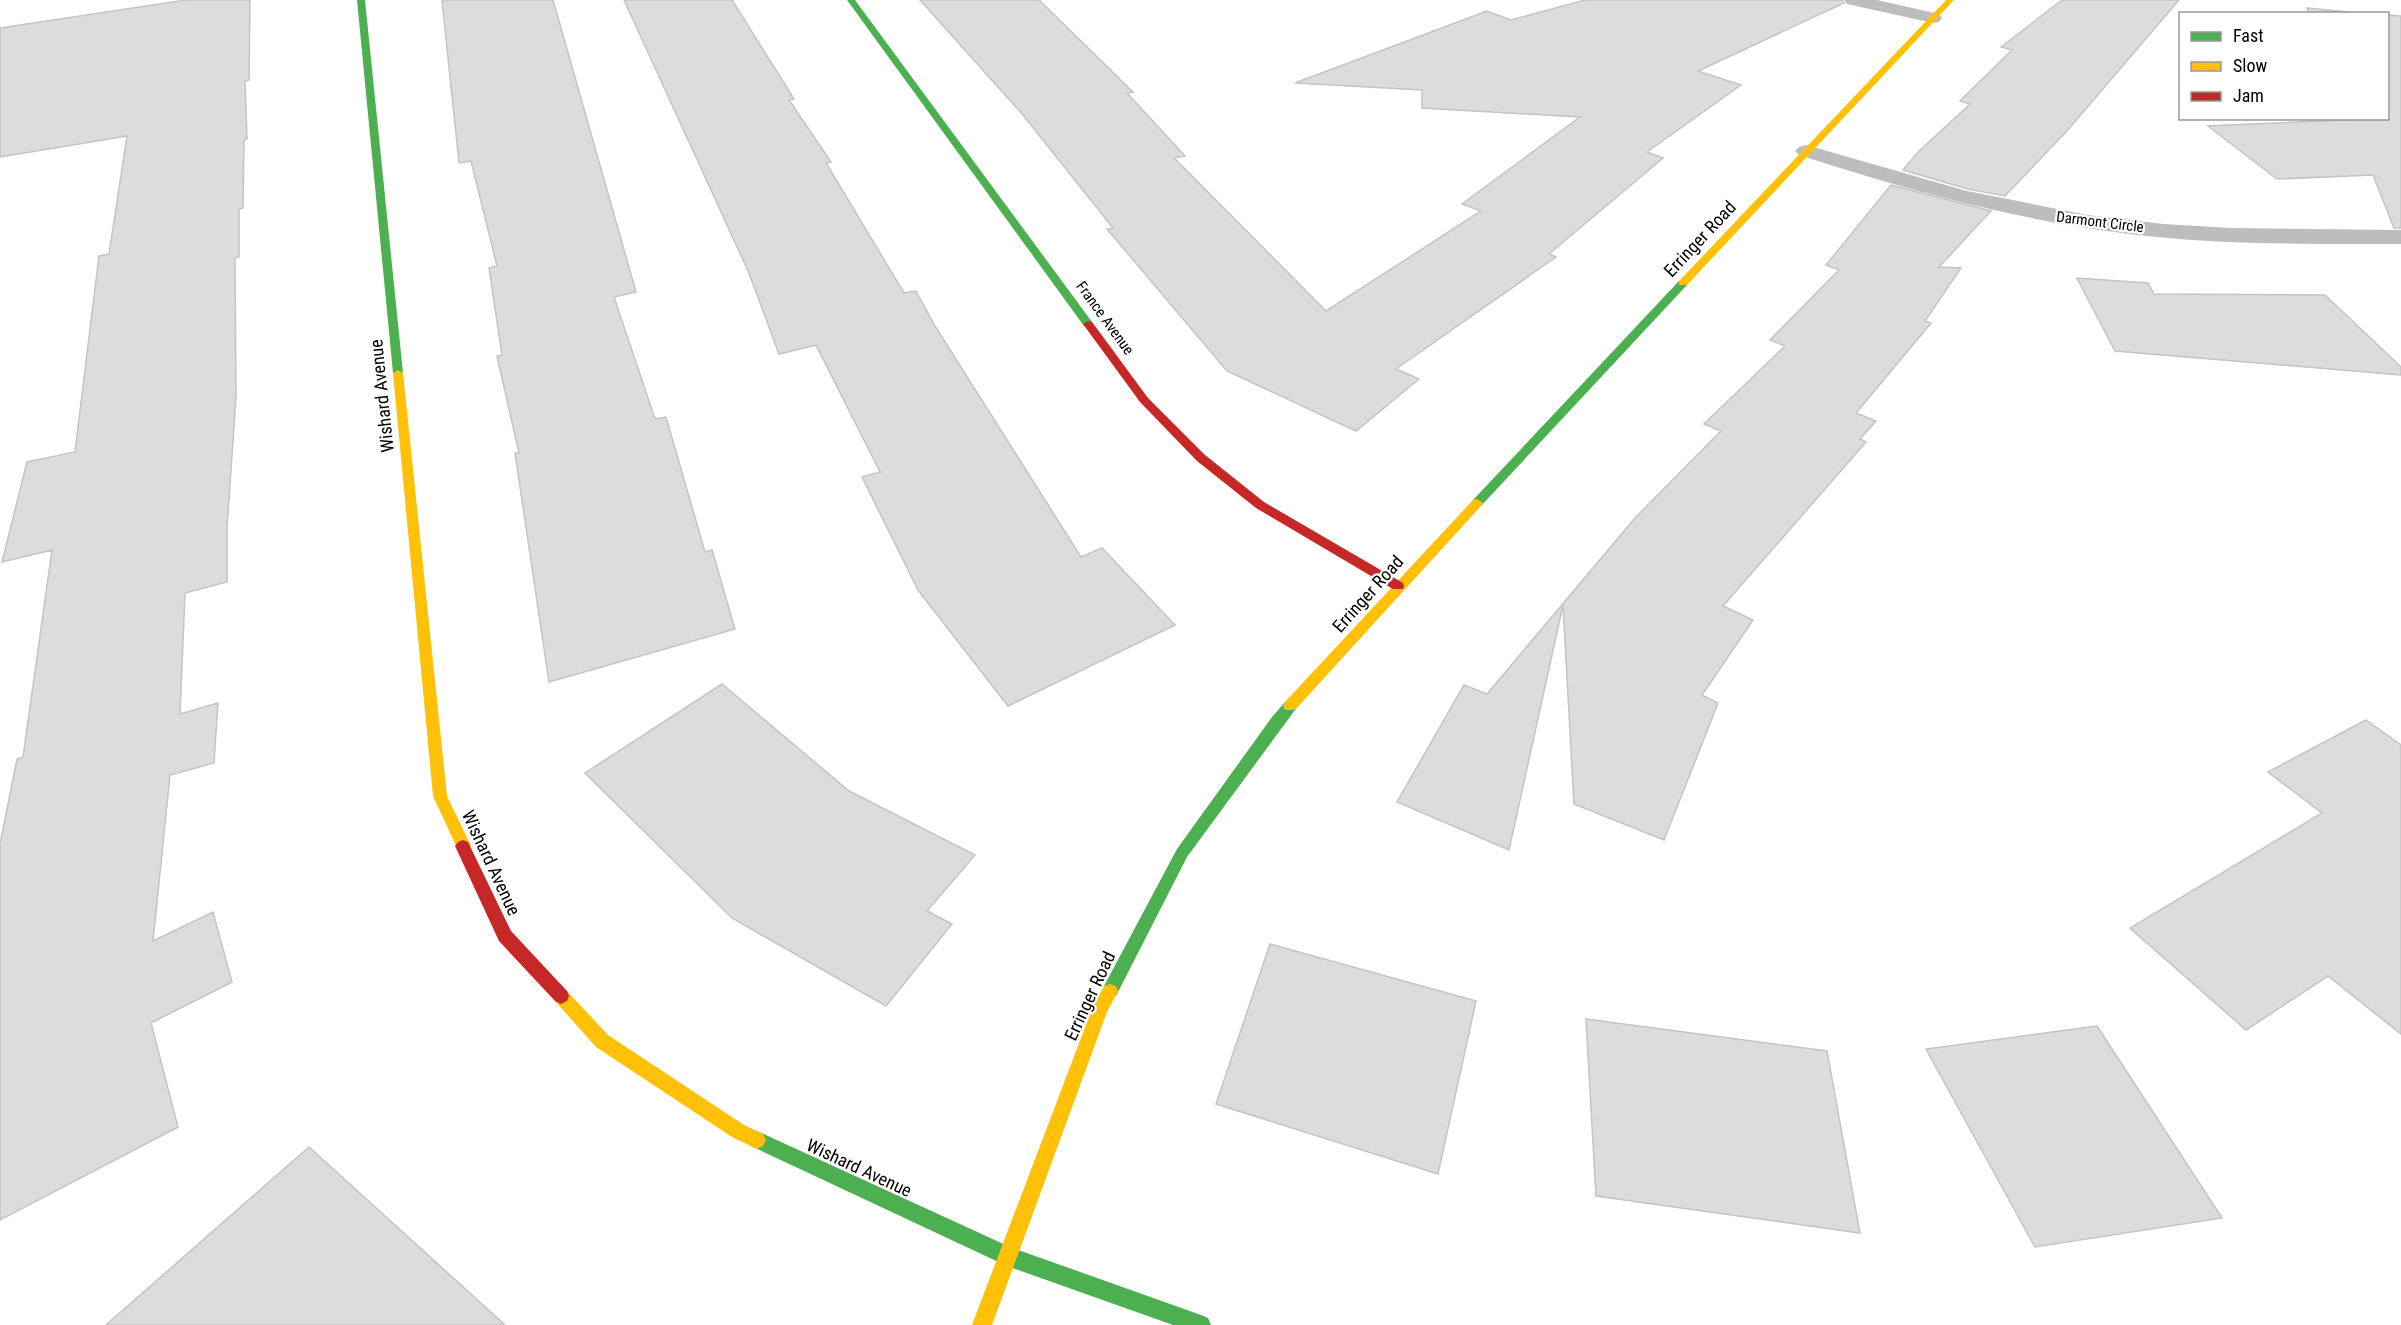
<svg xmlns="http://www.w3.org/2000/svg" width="2401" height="1325" font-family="'Roboto Condensed',sans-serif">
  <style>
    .building { fill: #dcdcdc; stroke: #c4c4c4; stroke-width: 1.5 }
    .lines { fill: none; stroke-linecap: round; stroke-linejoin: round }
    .street { fill: #bdbdbd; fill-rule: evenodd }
    .fast { fill: #4caf50; fill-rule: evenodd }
    .slow { fill: #ffc107; fill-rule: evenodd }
    .jam { fill: #c62828; fill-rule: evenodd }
    .labels { text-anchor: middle; stroke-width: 4.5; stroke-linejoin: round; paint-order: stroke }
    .far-street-label { font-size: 15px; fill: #000; stroke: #fff }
    .street-label { font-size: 18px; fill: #000; stroke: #fff }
  </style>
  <rect width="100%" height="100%" fill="#fff"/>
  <!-- building -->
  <path class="building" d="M186,0H250L249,80L245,81L247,139L244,140L243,208L239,209V257L235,258L236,397L227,527V582L185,593L180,714L218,703L214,763L170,775L153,941L213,912L232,982L151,1023L178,1127L0,1220V844L17,759L23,757L52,550L2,562L27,462L75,452L99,256L109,254L127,136L0,157V28Z
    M442,0H553L636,292L614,297L655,419L666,417L705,552L712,550L735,629L549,682L515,453H519L497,356L502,355L489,268L497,266L471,161L459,163Z
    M624,0H732L794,99L789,100L831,162L826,163L904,293L916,291L935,326L1081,557L1102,548L1175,625L1008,706L918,590L862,477L880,472L816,345L779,354L749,273Z
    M920,0H1039L1133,92L1127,93L1185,156L1174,158L1326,311L1481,211L1462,204L1580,117L1422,108V90L1295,83L1487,11L1511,20L1585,0H1842L1844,3L1698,71L1741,85L1647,152L1663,158L1549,254L1556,257L1396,369L1419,379L1356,431L1227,371L1107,229L1113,228L1023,115Z
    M2062,0H2179L2067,131L2005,196L1968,189L1903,170L1917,153L1970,104L1960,101L2012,50L2001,47Z
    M2307,8L2369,14H2309Z
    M2388,15L2401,16V228H2394L2373,175L2277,179L2208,126L2388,118Z
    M1891,185L1991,211L1939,267L1961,268L1925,321L1931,323L1856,413L1876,421L1860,439L1866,442L1723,606L1753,620L1702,695L1718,703L1664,840L1574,804L1563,605L1509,850L1397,802L1464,685L1487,694L1635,518L1721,431L1704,424L1785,346L1770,340L1839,270L1826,265Z
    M2077,278L2148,283L2154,294L2325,295L2401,367V375L2115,351Z
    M722,684L849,791L975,855L927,911L952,924L886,1006L732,918L585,773Z
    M2366,720L2401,745V1034L2328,976L2246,1030L2130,928L2322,813L2268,772Z
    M1270,944L1476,1001L1438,1174L1216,1104Z
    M1586,1019L1827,1051L1860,1233L1596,1196Z
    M2097,1026L2222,1218L2035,1247L1926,1049Z
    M309,1147L505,1325H106Z"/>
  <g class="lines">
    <!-- street -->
    <path class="street" d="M1844,0H1877L1939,14L1942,18L1939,22L1933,23L1847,4Z
      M1806,145L1967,191L2088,215L2163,224L2231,228L2401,230V244C2310,244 2219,245 2129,234C2016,220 1907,190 1799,155L1795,151L1799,147Z"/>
    <!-- fast -->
    <path class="fast" d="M357,0H365L403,373L398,376L393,373Z
      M847,0H855L1092,322V326H1084Z
      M1683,280L1688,283L1687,285L1481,506H1473L1471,503L1473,500L1679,281Z
      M1290,701L1295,702L1297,706L1295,710L1187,857L1116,996L1110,998L1104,996L1102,991L1104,986L1177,849L1272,717L1285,702Z
      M757,1131L1010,1247L1201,1315L1208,1318L1211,1325H1173L1007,1266L751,1146L748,1140L751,1134Z"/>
    <!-- slow -->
    <path class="slow" d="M1946,0H1954L1687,285H1679V281Z
      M398,370L403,373L447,796L471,846L468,850L463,852L458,850L433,796L393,373Z
      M1477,499L1483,503L1481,506L1295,710H1285L1283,706L1285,702L1473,500Z
      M1110,984L1116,986L1118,991L1107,1012L992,1325H972L1092,1009L1104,986Z
      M561,988L567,991L608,1035L744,1125L763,1134L766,1140L763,1146L757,1149L732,1137L596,1047L555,1001L553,996L555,991Z"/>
    <!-- jam -->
    <path class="jam" d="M1088,321L1092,322L1148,398L1205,455L1264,502L1403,583L1404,586L1403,589H1393L1256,508L1197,461L1140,402L1083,324Z
      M463,840L468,842L511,931L567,991L569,996L567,1001L561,1004L555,1001L499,941L455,846L458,842Z"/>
  </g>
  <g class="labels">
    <!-- far-street labels -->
    <g class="far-street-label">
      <text transform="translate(2100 222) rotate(7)" y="5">Darmont Circle</text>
      <text transform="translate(1105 318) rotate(54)" y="5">France Avenue</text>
    </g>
    <!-- street labels -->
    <g class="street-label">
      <text transform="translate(1700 239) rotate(-47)" y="6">Erringer Road</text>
      <text transform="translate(382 396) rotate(-96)" y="6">Wishard Avenue</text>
      <text transform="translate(1368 594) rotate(-48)" y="6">Erringer Road</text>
      <text transform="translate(491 863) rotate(65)" y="6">Wishard Avenue</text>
      <text transform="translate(1090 996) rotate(-65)" y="6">Erringer Road</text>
      <text transform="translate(859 1168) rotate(25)" y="6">Wishard Avenue</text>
    </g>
  </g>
  <!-- legend -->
  <rect x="2179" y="12" width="210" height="108" fill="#ffffff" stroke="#999999" stroke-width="1.5"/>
  <rect x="2191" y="32" width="30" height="9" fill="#4caf50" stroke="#999999" stroke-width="1.5"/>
  <text x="2233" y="42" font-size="18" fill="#000000">Fast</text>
  <rect x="2191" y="62" width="30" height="9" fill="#ffc107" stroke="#999999" stroke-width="1.5"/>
  <text x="2233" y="72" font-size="18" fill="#000000">Slow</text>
  <rect x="2191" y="92" width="30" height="9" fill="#c62828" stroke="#999999" stroke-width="1.5"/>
  <text x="2233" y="102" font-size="18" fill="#000000">Jam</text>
</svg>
